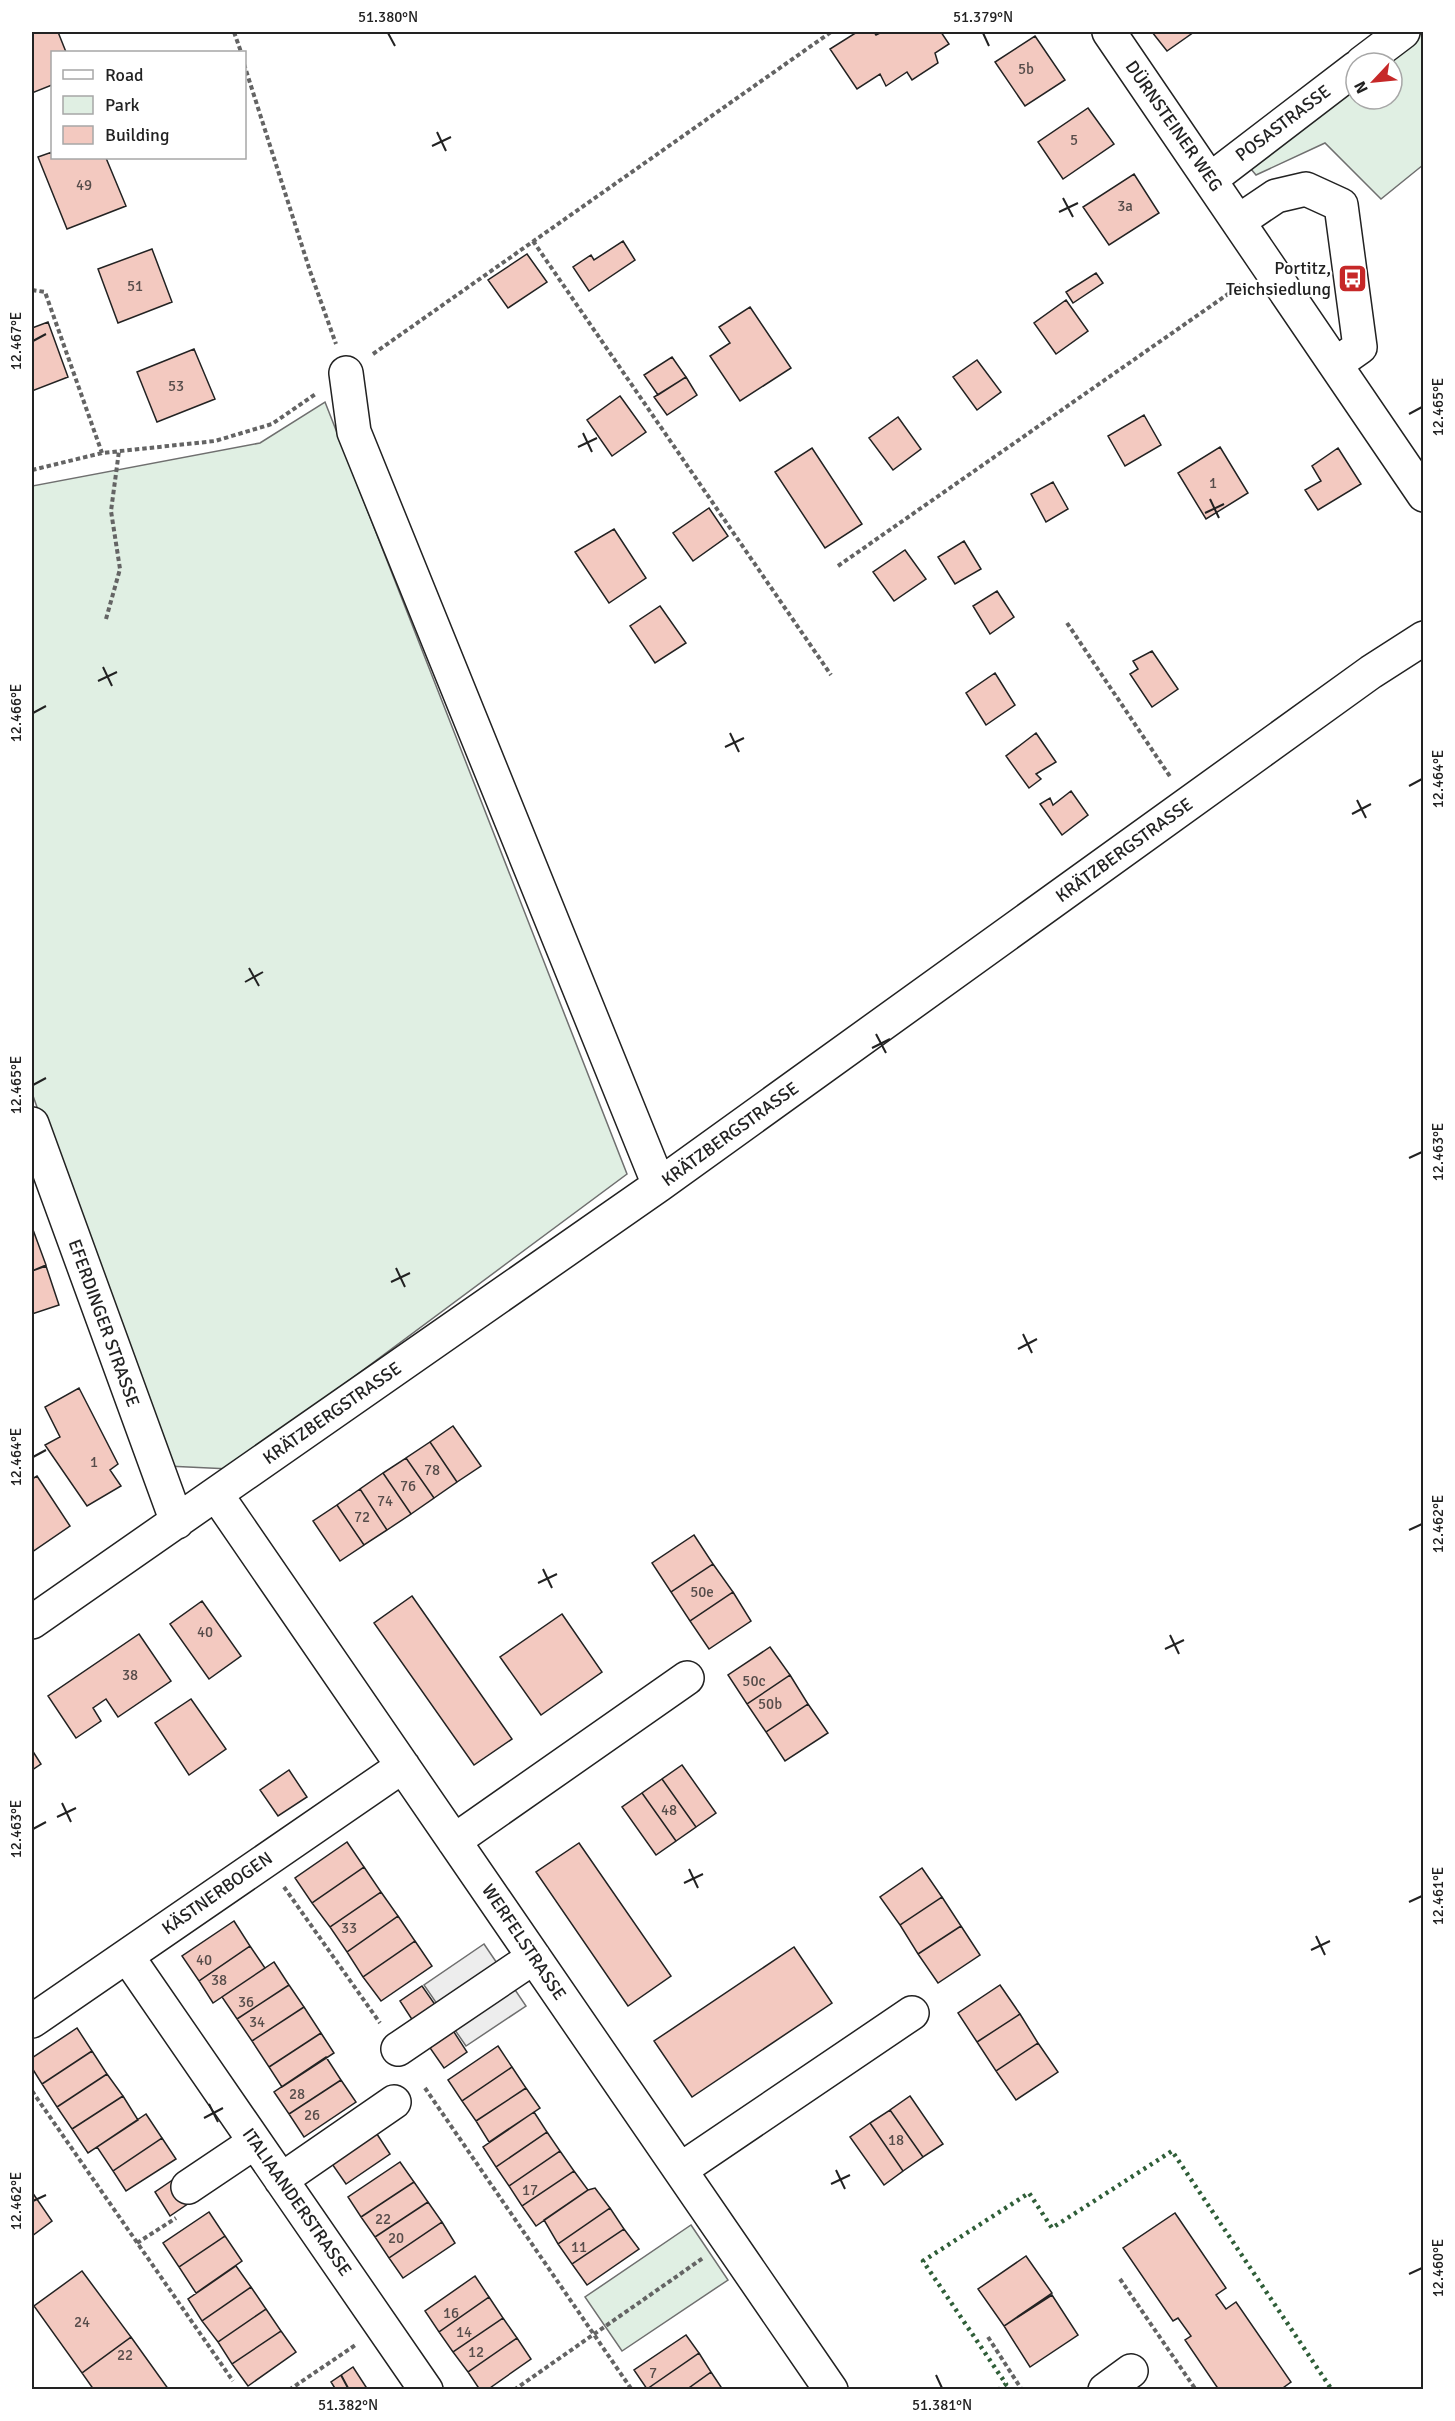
<svg xmlns="http://www.w3.org/2000/svg" width="1455" height="2421" font-family="Signika,sans-serif">
  <style>
    .green { fill: #e0efe3; stroke: #6f6f6f; stroke-width: 1.5 }
    .parking { fill: #ededed; stroke: #6f6f6f; stroke-width: 1.5 }
    .building { fill: #f3c9c0; stroke: #222; stroke-width: 1.5 }
    .lines { fill: none; stroke-linecap: round; stroke-linejoin: round }
    .minor-casing { stroke: #222; stroke-width: 36 }
    .path { stroke: #646464; stroke-width: 4; stroke-dasharray: 4.5 3; stroke-linecap: butt }
    .minor { stroke: #fff; stroke-width: 33 }
    .hedge { stroke: #2f5e38; stroke-width: 4.5; stroke-dasharray: 3 4.5; stroke-linecap: butt }
    .ticks { fill: none; stroke: #222; stroke-width: 2 }
    .labels { text-anchor: middle; stroke-width: 4.5; stroke-linejoin: round; paint-order: stroke }
    .number-label { font-size: 15px; fill: #564c4a }
    .street-label { font-size: 18px; fill: #222; stroke: #fff }
    .poi-label { font-size: 18px; fill: #222; stroke: #fff; text-anchor: end }
    .neatline { fill: none; stroke: #222; stroke-width: 2 }
    .ticks-label { font-size: 15px; text-anchor: middle; fill: #222 }
  </style>
  <rect width="100%" height="100%" fill="#fff"/>
  <!-- green -->
  <path class="green" d="M1423,32V165L1381,199L1325,143L1256,175L1245,162L1356,82V99H1392V63H1382Z
    M325,402L627,1174L230,1469L167,1466L113,1321L32,1093V486L260,443Z
    M691,2225L728,2280L622,2351L585,2297Z"/>
  <!-- parking -->
  <path class="parking" d="M484,1944L526,2006L466,2046L424,1985Z"/>
  <!-- building -->
  <path class="building" d="M34,32H58L66,52H52V85L32,93V33Z
    M857,32H874L876,35L882,32H941L949,44L935,53L938,63L912,80L907,72L886,86L880,74L857,89L830,49Z
    M1152,32H1194L1167,51Z
    M1035,36L1065,80L1025,106L995,62Z
    M1088,108L1114,144L1063,179L1038,142Z
    M52,152V158H106L126,206L67,229L38,157Z
    M1134,174L1159,213L1109,245L1083,207Z
    M623,241L635,260L589,291L573,267L591,255L594,260Z
    M152,249L172,302L118,323L98,269Z
    M527,254L547,282L508,308L488,280Z
    M1096,273L1103,283L1073,303L1066,292Z
    M1066,300L1088,331L1056,354L1034,323Z
    M750,307L791,368L740,401L710,356L730,343L719,327Z
    M48,322L68,377L32,391V328Z
    M194,349L215,399L157,422L137,372Z
    M672,357L686,377L658,395L644,375Z
    M977,360L1001,392L977,410L953,377Z
    M686,377L697,395L667,415L654,397Z
    M620,396L646,432L612,456L587,420Z
    M1144,415L1161,445L1125,466L1108,436Z
    M898,417L921,449L893,470L869,438Z
    M1220,447L1248,493L1206,519L1178,473Z
    M812,448L862,524L825,548L775,472Z
    M1338,448L1361,484L1318,510L1305,490L1321,481L1312,466Z
    M1053,482L1068,509L1046,522L1031,494Z
    M709,508L728,536L693,561L673,533Z
    M614,529L646,578L609,603L575,552Z
    M964,541L981,569L955,584L938,557Z
    M905,550L926,579L894,601L873,572Z
    M997,591L1014,617L990,634L973,606Z
    M660,606L686,643L655,663L630,626Z
    M1152,651L1178,689L1152,707L1130,674L1138,669L1133,661Z
    M995,673L1015,705L986,725L966,693Z
    M1036,733L1056,762L1036,774L1041,779L1029,788L1006,756Z
    M1071,791L1088,815L1062,835L1040,804L1050,798L1053,805Z
    M32,1227L46,1265L32,1271Z
    M46,1266L59,1305L32,1314V1271Z
    M79,1388L118,1464L110,1470L121,1486L87,1506L45,1445L60,1437L45,1407Z
    M453,1426L481,1466L457,1482L430,1442Z
    M430,1442L457,1482L434,1498L406,1458Z
    M406,1458L434,1498L411,1514L383,1473Z
    M383,1473L411,1514L387,1530L360,1489Z
    M37,1476L70,1526L32,1552V1479Z
    M360,1489L387,1530L364,1545L337,1505Z
    M337,1505L364,1545L340,1561L313,1521Z
    M694,1535L713,1564L671,1592L652,1563Z
    M713,1564L733,1592L690,1621L671,1592Z
    M733,1592L751,1621L709,1649L690,1621Z
    M412,1596L512,1739L474,1765L374,1623Z
    M202,1601L241,1656L209,1679L170,1624Z
    M562,1614L602,1672L541,1715L500,1657Z
    M139,1634L171,1681L118,1717L106,1699L93,1708L101,1721L76,1738L48,1696Z
    M770,1647L790,1675L747,1704L728,1675Z
    M790,1675L808,1704L766,1732L747,1704Z
    M191,1699L226,1749L189,1775L155,1723Z
    M808,1704L828,1733L785,1761L766,1732Z
    M32,1750L41,1764L32,1770Z
    M682,1765L716,1813L696,1827L662,1779Z
    M289,1770L307,1797L278,1816L260,1790Z
    M662,1779L696,1827L676,1841L642,1793Z
    M642,1793L676,1841L656,1855L622,1807Z
    M347,1842L364,1867L312,1903L295,1878Z
    M579,1843L671,1976L628,2006L536,1872Z
    M364,1867L381,1892L330,1927L312,1903Z
    M922,1868L942,1897L900,1925L880,1897Z
    M381,1892L398,1916L347,1952L330,1927Z
    M942,1897L961,1926L918,1954L900,1925Z
    M398,1916L415,1941L363,1977L347,1952Z
    M234,1921L250,1946L199,1981L182,1956Z
    M961,1926L980,1955L938,1983L918,1954Z
    M415,1941L432,1966L381,2001L363,1977Z
    M250,1946L265,1968L213,2003L199,1981Z
    M794,1947L832,2003L692,2097L654,2041Z
    M274,1962L289,1985L237,2019L222,1997Z
    M289,1985L304,2007L252,2041L237,2019Z
    M1000,1985L1020,2014L977,2042L958,2013Z
    M422,1986L436,2006L413,2021L400,2001Z
    M304,2007L321,2033L269,2067L252,2041Z
    M1020,2014L1038,2043L996,2071L977,2042Z
    M77,2028L92,2051L42,2084L32,2068V2058Z
    M452,2029L467,2052L444,2068L428,2045Z
    M321,2033L334,2053L282,2087L269,2067Z
    M1038,2043L1058,2072L1016,2100L996,2071Z
    M498,2046L512,2067L462,2101L448,2080Z
    M92,2051L107,2074L57,2107L42,2084Z
    M326,2057L341,2080L289,2114L274,2092Z
    M512,2067L526,2088L476,2121L462,2101Z
    M107,2074L123,2096L72,2129L57,2107Z
    M341,2080L356,2102L304,2137L289,2114Z
    M526,2088L540,2108L489,2142L476,2121Z
    M123,2096L138,2120L88,2153L72,2129Z
    M910,2096L943,2144L923,2157L890,2110Z
    M890,2110L923,2157L903,2171L870,2123Z
    M534,2112L547,2132L496,2167L483,2147Z
    M146,2114L162,2138L113,2171L97,2147Z
    M870,2123L903,2171L884,2185L850,2137Z
    M375,2131L390,2154L346,2184L330,2161Z
    M547,2132L560,2151L509,2186L496,2167Z
    M162,2138L176,2159L126,2191L113,2171Z
    M560,2151L574,2171L522,2206L509,2186Z
    M400,2162L414,2182L361,2217L348,2197Z
    M574,2171L588,2190L536,2226L522,2206Z
    M177,2177L192,2201L170,2216L155,2192Z
    M414,2182L428,2202L375,2237L361,2217Z
    M595,2188L610,2208L558,2244L544,2220L588,2190Z
    M32,2192L52,2221L32,2236Z
    M428,2202L442,2222L389,2258L375,2237Z
    M610,2208L624,2229L572,2264L558,2244Z
    M209,2212L225,2236L179,2267L163,2243Z
    M1175,2213L1226,2288L1216,2295L1226,2309L1236,2302L1291,2382L1280,2390H1219L1185,2340L1191,2336L1178,2318L1173,2321L1123,2248Z
    M442,2222L455,2243L403,2278L389,2258Z
    M624,2229L639,2249L587,2285L572,2264Z
    M225,2236L242,2261L196,2293L179,2267Z
    M1026,2256L1052,2293L1004,2326L978,2289Z
    M236,2266L251,2287L202,2321L188,2299Z
    M82,2271L131,2337L82,2373L34,2306Z
    M475,2276L489,2297L439,2332L425,2311Z
    M251,2287L266,2309L218,2342L202,2321Z
    M1052,2295L1078,2335L1030,2367L1004,2326Z
    M489,2297L503,2318L453,2352L439,2332Z
    M266,2309L281,2331L232,2364L218,2342Z
    M503,2318L517,2338L468,2372L453,2352Z
    M281,2331L296,2352L248,2386L232,2364Z
    M686,2335L699,2353L647,2389L634,2370Z
    M131,2337L169,2390H94L82,2373Z
    M517,2338L531,2359L487,2390H480L468,2372Z
    M699,2353L711,2372L686,2390L647,2389Z
    M353,2367L368,2390H336L331,2382Z
    M711,2372L723,2390H686Z"/>
  <g class="lines">
    <defs>
      <path id="minor" d="M1109,32L1424,495
        M1362,63L1403,32
        M1211,179L1356,68
        M1239,221L1276,196L1306,189L1341,205L1360,347L1336,364
        M346,373L354,432L659,1185
        M32,1124L177,1522
        M216,1494L831,2390
        M32,1622L659,1185L1371,672L1424,638
        M454,1841L687,1678
        M127,1956L426,2390
        M32,2021L403,1766
        M398,2049L534,1957
        M680,2170L912,2013
        M281,2180L394,2102
        M188,2187L255,2142
        M1105,2390L1131,2371"/>
    </defs>
    <!-- minor casing -->
    <use href="#minor" class="minor-casing"/>
    <!-- path -->
    <path class="path" d="M234,32L241,52
      M244,64L310,271L336,344
      M533,241L831,675
      M32,290L45,292L102,453
      M373,354L831,32
      M32,470L102,453L215,441L272,424L317,393
      M838,566L1241,285
      M106,619L120,569L111,511L119,451
      M1067,623L1171,778
      M284,1887L380,2023
      M425,2088L632,2390
      M32,2091L233,2381
      M137,2243L176,2218
      M1120,2279L1196,2390
      M988,2337L1022,2390
      M289,2390L357,2344
      M514,2390L703,2258"/>
    <!-- minor -->
    <use href="#minor" class="minor"/>
    <!-- hedge -->
    <path class="hedge" d="M998,2390L1006,2384L923,2261L1029,2193L1052,2228L1172,2151L1332,2390"/>
  </g>
  <!-- ticks -->
  <path class="ticks" d="M388,33L395,46M983,33L989,46M437,132L446,151M432,146L451,137M1063,198L1073,217M1059,212L1078,203M33,341L46,334M1409,414L1422,407M583,433L592,452M578,447L597,438M1210,499L1219,518M1205,513L1224,504M103,667L112,686M98,681L117,672M33,713L46,706M730,733L739,752M725,747L744,738M1409,786L1422,779M1357,800L1366,818M1352,814L1371,804M249,968L259,986M245,982L263,972M876,1034L886,1053M872,1048L890,1039M33,1085L46,1078M1409,1158L1422,1152M396,1268L405,1287M391,1282L410,1273M1023,1334L1032,1353M1018,1349L1037,1339M33,1457L46,1450M1409,1530L1422,1524M543,1569L552,1588M538,1583L557,1574M1170,1635L1179,1654M1165,1649L1184,1640M62,1803L71,1822M57,1817L76,1808M33,1829L46,1822M689,1869L698,1888M684,1883L703,1874M1409,1902L1422,1896M1316,1936L1325,1955M1311,1950L1330,1941M209,2104L218,2122M204,2118L223,2108M836,2170L845,2189M831,2184L850,2175M33,2201L46,2195M1409,2274L1422,2268M341,2375L348,2388M936,2375L942,2388"/>
  <!-- icons -->
  <defs>
    <symbol id="bus-square" viewBox="-11 -11 22 22"><rect x="-9" y="-9" width="18" height="18" rx="4" fill="#c62828" stroke="#fff"/><path d="M-5-6H5V4H4V6H2V4H-2V6H-4V4H-5ZM-3.5-4V0h7V-4ZM-3.5 1.2v1.5H-2V1.2ZM2 1.2v1.5H3.5V1.2Z" fill="#fff"/></symbol>
  </defs>
  <g fill-rule="evenodd">
    <use href="#bus-square" x="1336" y="262" width="33" height="33"/>
  </g>
  <g class="labels">
    <!-- number labels -->
    <g class="number-label">
      <text x="1026" y="74">5b</text>
      <text x="1074" y="145">5</text>
      <text x="84" y="190">49</text>
      <text x="1125" y="211">3a</text>
      <text x="135" y="291">51</text>
      <text x="176" y="391">53</text>
      <text x="1213" y="488">1</text>
      <text x="94" y="1467">1</text>
      <text x="432" y="1475">78</text>
      <text x="408" y="1491">76</text>
      <text x="385" y="1506">74</text>
      <text x="362" y="1522">72</text>
      <text x="702" y="1597">50e</text>
      <text x="205" y="1637">40</text>
      <text x="130" y="1680">38</text>
      <text x="754" y="1686">50c</text>
      <text x="770" y="1709">50b</text>
      <text x="669" y="1815">48</text>
      <text x="349" y="1933">33</text>
      <text x="204" y="1965">40</text>
      <text x="219" y="1985">38</text>
      <text x="246" y="2007">36</text>
      <text x="257" y="2027">34</text>
      <text x="297" y="2099">28</text>
      <text x="312" y="2120">26</text>
      <text x="896" y="2145">18</text>
      <text x="530" y="2195">17</text>
      <text x="383" y="2224">22</text>
      <text x="396" y="2243">20</text>
      <text x="579" y="2252">11</text>
      <text x="451" y="2318">16</text>
      <text x="82" y="2327">24</text>
      <text x="464" y="2337">14</text>
      <text x="476" y="2357">12</text>
      <text x="125" y="2360">22</text>
      <text x="653" y="2378">7</text>
    </g>
    <!-- street labels -->
    <g class="street-label">
      <text transform="translate(1283 123) rotate(-37)" y="6">POSASTRASSE</text>
      <text transform="translate(1174 126) rotate(55)" y="6">DÜRNSTEINER WEG</text>
      <text transform="translate(1124 850) rotate(-36)" y="6">KRÄTZBERGSTRASSE</text>
      <text transform="translate(730 1134) rotate(-36)" y="6">KRÄTZBERGSTRASSE</text>
      <text transform="translate(104 1323) rotate(70)" y="6">EFERDINGER STRASSE</text>
      <text transform="translate(332 1413) rotate(-35)" y="6">KRÄTZBERGSTRASSE</text>
      <text transform="translate(217 1893) rotate(-35)" y="6">KÄSTNERBOGEN</text>
      <text transform="translate(524 1942) rotate(56)" y="6">WERFELSTRASSE</text>
      <text transform="translate(297 2202) rotate(55)" y="6">ITALIAANDERSTRASSE</text>
    </g>
    <!-- poi labels -->
    <g class="poi-label">
      <text x="1331" y="274">Portitz,<tspan x="1331" dy="21">Teichsiedlung</tspan></text>
    </g>
  </g>
  <!-- border -->
  <rect width="1455" height="2421" fill="none" stroke="#ffffff" stroke-width="66"/>
  <!-- legend -->
  <rect x="51" y="51" width="195" height="108" fill="#ffffff" stroke="#a7a7a7" stroke-width="1.5"/>
  <rect x="63" y="70" width="30" height="9" fill="#ffffff" stroke="#a7a7a7" stroke-width="1.5"/>
  <text x="105" y="81" font-size="18" fill="#222222">Road</text>
  <rect x="63" y="96" width="30" height="18" fill="#e0efe3" stroke="#a7a7a7" stroke-width="1.5"/>
  <text x="105" y="111" font-size="18" fill="#222222">Park</text>
  <rect x="63" y="126" width="30" height="18" fill="#f3c9c0" stroke="#a7a7a7" stroke-width="1.5"/>
  <text x="105" y="141" font-size="18" fill="#222222">Building</text>
  <!-- north arrow -->
  <g transform="translate(1374 81) rotate(244)"><circle r="28" fill="#ffffff" stroke="#a7a7a7" stroke-width="1.5"/>
  <path d="M0-4.5L10 22L0 15L-10 22Z" fill="#c62828"/>
  <text y="-9" font-size="16" font-weight="bold" text-anchor="middle" fill="#222222">N</text>
  </g>
  <rect x="33" y="33" width="1389" height="2355" class="neatline"/>
  <g class="ticks-label">
    <text x="388" y="22">51.380°N</text>
    <text x="983" y="22">51.379°N</text>
    <text transform="translate(16 341) rotate(-90)" y="5">12.467°E</text>
    <text transform="translate(1438 407) rotate(-90)" y="5">12.465°E</text>
    <text transform="translate(16 713) rotate(-90)" y="5">12.466°E</text>
    <text transform="translate(1438 779) rotate(-90)" y="5">12.464°E</text>
    <text transform="translate(16 1085) rotate(-90)" y="5">12.465°E</text>
    <text transform="translate(1438 1152) rotate(-90)" y="5">12.463°E</text>
    <text transform="translate(16 1457) rotate(-90)" y="5">12.464°E</text>
    <text transform="translate(1438 1524) rotate(-90)" y="5">12.462°E</text>
    <text transform="translate(16 1829) rotate(-90)" y="5">12.463°E</text>
    <text transform="translate(1438 1896) rotate(-90)" y="5">12.461°E</text>
    <text transform="translate(16 2201) rotate(-90)" y="5">12.462°E</text>
    <text transform="translate(1438 2268) rotate(-90)" y="5">12.460°E</text>
    <text x="348" y="2410">51.382°N</text>
    <text x="942" y="2410">51.381°N</text>
  </g>
</svg>
